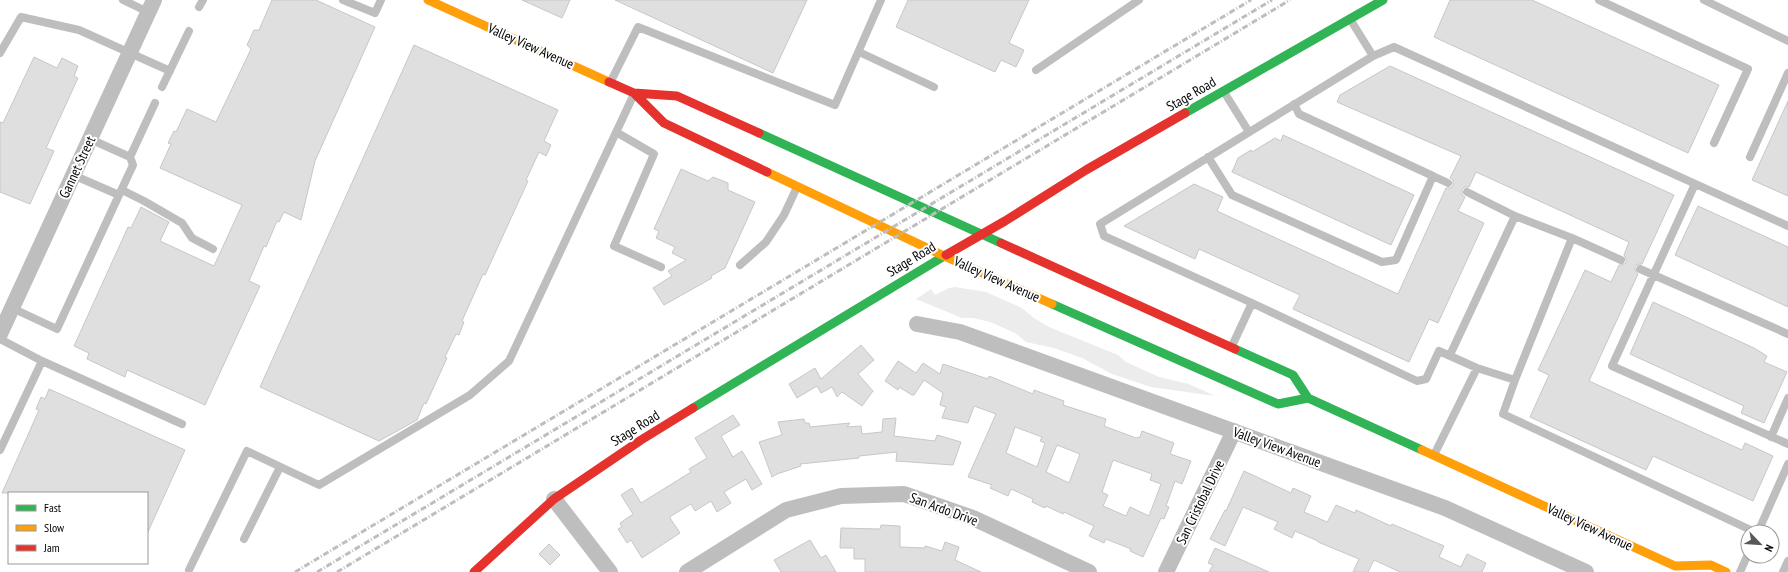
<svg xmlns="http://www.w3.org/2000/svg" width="1788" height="572" font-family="'PT Sans Narrow',sans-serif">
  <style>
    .green { fill: #ececec }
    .building { fill: #dfdfdf; stroke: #c7c7c7; fill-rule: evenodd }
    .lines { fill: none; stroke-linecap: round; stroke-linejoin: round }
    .lane { stroke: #bebebe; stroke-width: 8 }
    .street { stroke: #bebebe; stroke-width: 16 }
    .fast { stroke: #30b455; stroke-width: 9 }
    .slow { stroke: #ff9f0a; stroke-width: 9 }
    .jam { stroke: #e5322d; stroke-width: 9 }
    .rail { stroke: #bebebe; stroke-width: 3; stroke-dasharray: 6 2 1 2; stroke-linecap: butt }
    .labels { text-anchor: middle; stroke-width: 4; stroke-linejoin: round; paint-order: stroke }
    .street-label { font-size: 14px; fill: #000; stroke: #fff }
  </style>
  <rect width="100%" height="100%" fill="#fff"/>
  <!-- green -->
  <path class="green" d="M955,287L986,292L1022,308L1034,318L1049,327L1118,355L1126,362L1159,377L1189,384L1215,396L1151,387L1112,374L1082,358L1054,348L1026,342L1015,333L990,322L973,318H962L916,299L931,289L935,295L949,288Z"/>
  <!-- building -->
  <path class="building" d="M272,0H316L375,27L315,161L301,220L284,212L279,222L277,221L266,247L264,246L249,281L260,286L205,405L127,370L125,377L87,359L89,353L74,346L128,227L131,228L141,207L169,222L160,241L214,266L242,205L160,168L171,144L168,143L174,131L176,132L187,109L216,122L251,49L247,45L254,30H259Z
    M522,0H570L562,18Z
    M615,0H807L773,73Z
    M908,0H1029L1009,43L1024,50L1016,67L1001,60L995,72L896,27Z
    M1450,0H1532L1719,85L1688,153L1434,37Z
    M414,45L558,110L544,141L551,145L546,156L539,152L526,180L528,181L485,275L483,274L462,321L464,322L459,335L456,334L445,357L447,358L426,404L424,403L417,420L379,441L260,387Z
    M34,57L57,68L62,58L78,66L74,76L78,78L46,148L54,151L30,204L0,192V122L3,123Z
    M1390,66L1674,195L1642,264H1639L1635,266V270L1638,274L1589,381L1742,450L1745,443L1773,456L1753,501L1653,456L1646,470L1530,417L1549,375L1538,370L1585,270L1611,282L1619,265H1622L1626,263V259L1624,255L1629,242L1476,172L1469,187H1464L1462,190V195L1465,197L1458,211L1484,223L1438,323L1429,319L1409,362L1293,309L1300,295L1199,249L1195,259L1124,226L1194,184L1223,197L1217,211L1398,294L1446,188H1451L1453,185V180L1450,178L1461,156L1337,102L1340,95Z
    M1788,101V196L1752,180Z
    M1283,135L1414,195L1391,245L1232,172L1238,158L1251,150L1252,152L1275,138L1281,141Z
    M681,169L708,181L713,177L728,183V190L755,202L725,268L711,276L712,278L664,305L653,288L672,276L668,271L686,260L672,253L675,247L656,238L659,231L654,229Z
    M1698,206L1788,247V307L1675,255Z
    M1653,302L1754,348L1767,356L1764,362L1787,372L1764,423L1741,413L1744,406L1630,354Z
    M861,345L874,360L858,374L873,391L862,406L842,392L837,397L832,387L821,393L817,386L797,398L789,384L815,368L821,379Z
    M898,361L916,373L923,363L940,374L943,364L988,379L989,376L1033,394L1034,390L1064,401L1063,405L1106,419L1104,426L1136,438L1140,437L1142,431L1174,443L1170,454L1191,461L1182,484L1175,481L1166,506L1169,507L1164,519L1161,518L1143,557L1130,551L1131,549L1106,539L1104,543L1089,536L1094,526L1064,512L1063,514L1046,506L1045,508L1032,502L1033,499L1011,489L1008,496L990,488L992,485L968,477L996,414L974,406L968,423L942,418L946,407L940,405L943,393L924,380L914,395H912L899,387L898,390L885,381ZM1015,427L1042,437L1040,441L1045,443L1037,467L1006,453ZM1057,445L1080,454L1069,483L1046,472ZM1113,460L1152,474L1150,480L1161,484L1149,516L1130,507L1126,516L1103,506L1108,495L1102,492Z
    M49,389L185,450L147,534V493H2L39,410L36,409L41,397L45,399Z
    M733,415L740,425L721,436L733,457L742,451L762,484L752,490L746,479L724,492L731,503L717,512L711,501L695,511L691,504L671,516L670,518L680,533L642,558L631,540L627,543L618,529L622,527L620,523L633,514L621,495L632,488L641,503L691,472L689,469L707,458L695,438Z
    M896,418L894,436L935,441L937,435L961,442L953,465L896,461L897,452L859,456V458L800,464L801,466L777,474L772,477L759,442L782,435L778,422L804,419L805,423H809L810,427L850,423L847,427L861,426L862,434L882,432L883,419Z
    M1244,471L1291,493L1293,488L1311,496L1304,512L1327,522L1328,521L1336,505L1355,513L1356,510L1391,526L1392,524L1444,546L1439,557L1461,567L1467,554L1486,563L1482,572H1400L1374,560L1368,572H1353L1359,559L1318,542V541L1295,531L1292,538L1274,529L1278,522L1243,507L1225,546L1210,539L1225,510L1226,511Z
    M881,525L900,526V547L925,548V546L942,551L945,542L959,547L955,560L981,572H865V559H854V548H840L841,528L880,529Z
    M810,540L821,558L826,555L836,572H781L774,560Z
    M549,544L560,555L550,565L539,554Z
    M1215,548L1269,572H1209L1213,565L1208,563Z"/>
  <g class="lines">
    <!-- lane -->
    <path class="lane" d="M123,0L148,12
      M343,0L375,13L381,0
      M1599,0L1748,69L1714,143
      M1704,0L1788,41
      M199,7L203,0
      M1350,19L1373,56
      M859,52L934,87
      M0,53L21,17L79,30L170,71
      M1036,70L1139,0
      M611,81L638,27L835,105L881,0
      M162,87L189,31
      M1224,92L1249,132
      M616,132L654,154L614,246L661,267
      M90,139L130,157L155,103
      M1208,157L1232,195L1382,262L1396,260L1433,176L1299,114L1294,104
      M1750,157L1788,73
      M73,175L119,195L133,165L130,157
      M1433,176L1448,183
      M1695,184L1612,366L1788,444
      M122,190L144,201L182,223L192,238L213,249
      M1467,192L1515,216
      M1572,238L1621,260
      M740,265L766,242L784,215L797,187
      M1640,269L1788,334
      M12,308L57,329L119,195
      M0,339L42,361L0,450
      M1232,346L1252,303
      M1450,355L1515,216L1572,238L1515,380
      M42,361L182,424
      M1477,368L1439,351L1426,379L1417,381L1252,303L1104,236L1100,224L1373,56L1394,47L1788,226
      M1771,437L1788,398
      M1434,455L1477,368L1515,380L1503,414L1755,532
      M1758,532L1788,464
      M244,539L280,467
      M189,570L247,451L319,485L470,395L509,361L634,94
      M1740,572L1748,554
      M1783,572L1788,561"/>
    <!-- street -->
    <path class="street" d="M917,324L960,332L1445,508L1586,572
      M0,334L154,0
      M554,499L610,572
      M687,572L786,510L841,496L904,494L973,518L1089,572
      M1166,572L1234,431"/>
    <!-- fast -->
    <path class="fast" d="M1185,113L1383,0
      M759,133L1001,243
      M1052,304L1278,404L1308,398
      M1235,349L1293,375L1308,398L1422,450
      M693,408L946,255"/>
    <!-- slow -->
    <path class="slow" d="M428,0L609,82
      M767,172L944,256L1052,304
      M1422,450L1675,566L1711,565L1726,572"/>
    <!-- jam -->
    <path class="jam" d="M609,82L634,93L677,96L759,133
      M634,93L664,123L767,172
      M1001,243L1235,349
      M946,255L1005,221L1086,170L1185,113
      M474,572L554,499L641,440L693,408"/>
    <!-- rail -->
    <path class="rail" d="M295,572L1251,0
      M317,572L1272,0
      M337,572L1290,0"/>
  </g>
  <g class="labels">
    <!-- street labels -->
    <g class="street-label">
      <text transform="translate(531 46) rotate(24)" y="5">Valley View Avenue</text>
      <text transform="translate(1191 94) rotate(-30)" y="5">Stage Road</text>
      <text transform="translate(77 167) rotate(-65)" y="5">Gannet Street</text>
      <text transform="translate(911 259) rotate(-31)" y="5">Stage Road</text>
      <text transform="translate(997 279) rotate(24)" y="5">Valley View Avenue</text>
      <text transform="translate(635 428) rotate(-32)" y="5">Stage Road</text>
      <text transform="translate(1277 447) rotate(20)" y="5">Valley View Avenue</text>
      <text transform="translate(1200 502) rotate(-64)" y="5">San Cristobal Drive</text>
      <text transform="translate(944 509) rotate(20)" y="5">San Ardo Drive</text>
      <text transform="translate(1590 527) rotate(25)" y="5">Valley View Avenue</text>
    </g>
  </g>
  <!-- legend -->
  <rect x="8" y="492" width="140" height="72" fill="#ffffff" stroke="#999999"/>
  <rect x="16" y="505" width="20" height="6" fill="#30b455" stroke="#999999"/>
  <text x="44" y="512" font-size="12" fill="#000000">Fast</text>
  <rect x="16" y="525" width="20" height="6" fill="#ff9f0a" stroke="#999999"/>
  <text x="44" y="532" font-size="12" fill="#000000">Slow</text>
  <rect x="16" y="545" width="20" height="6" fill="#e5322d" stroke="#999999"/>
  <text x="44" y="552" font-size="12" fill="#000000">Jam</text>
  <!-- north arrow -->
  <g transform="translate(1760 544) rotate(115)"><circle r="19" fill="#ffffff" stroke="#999999"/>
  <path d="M0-3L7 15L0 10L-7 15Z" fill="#595959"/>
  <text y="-6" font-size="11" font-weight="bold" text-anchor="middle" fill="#000000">N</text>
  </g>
</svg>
